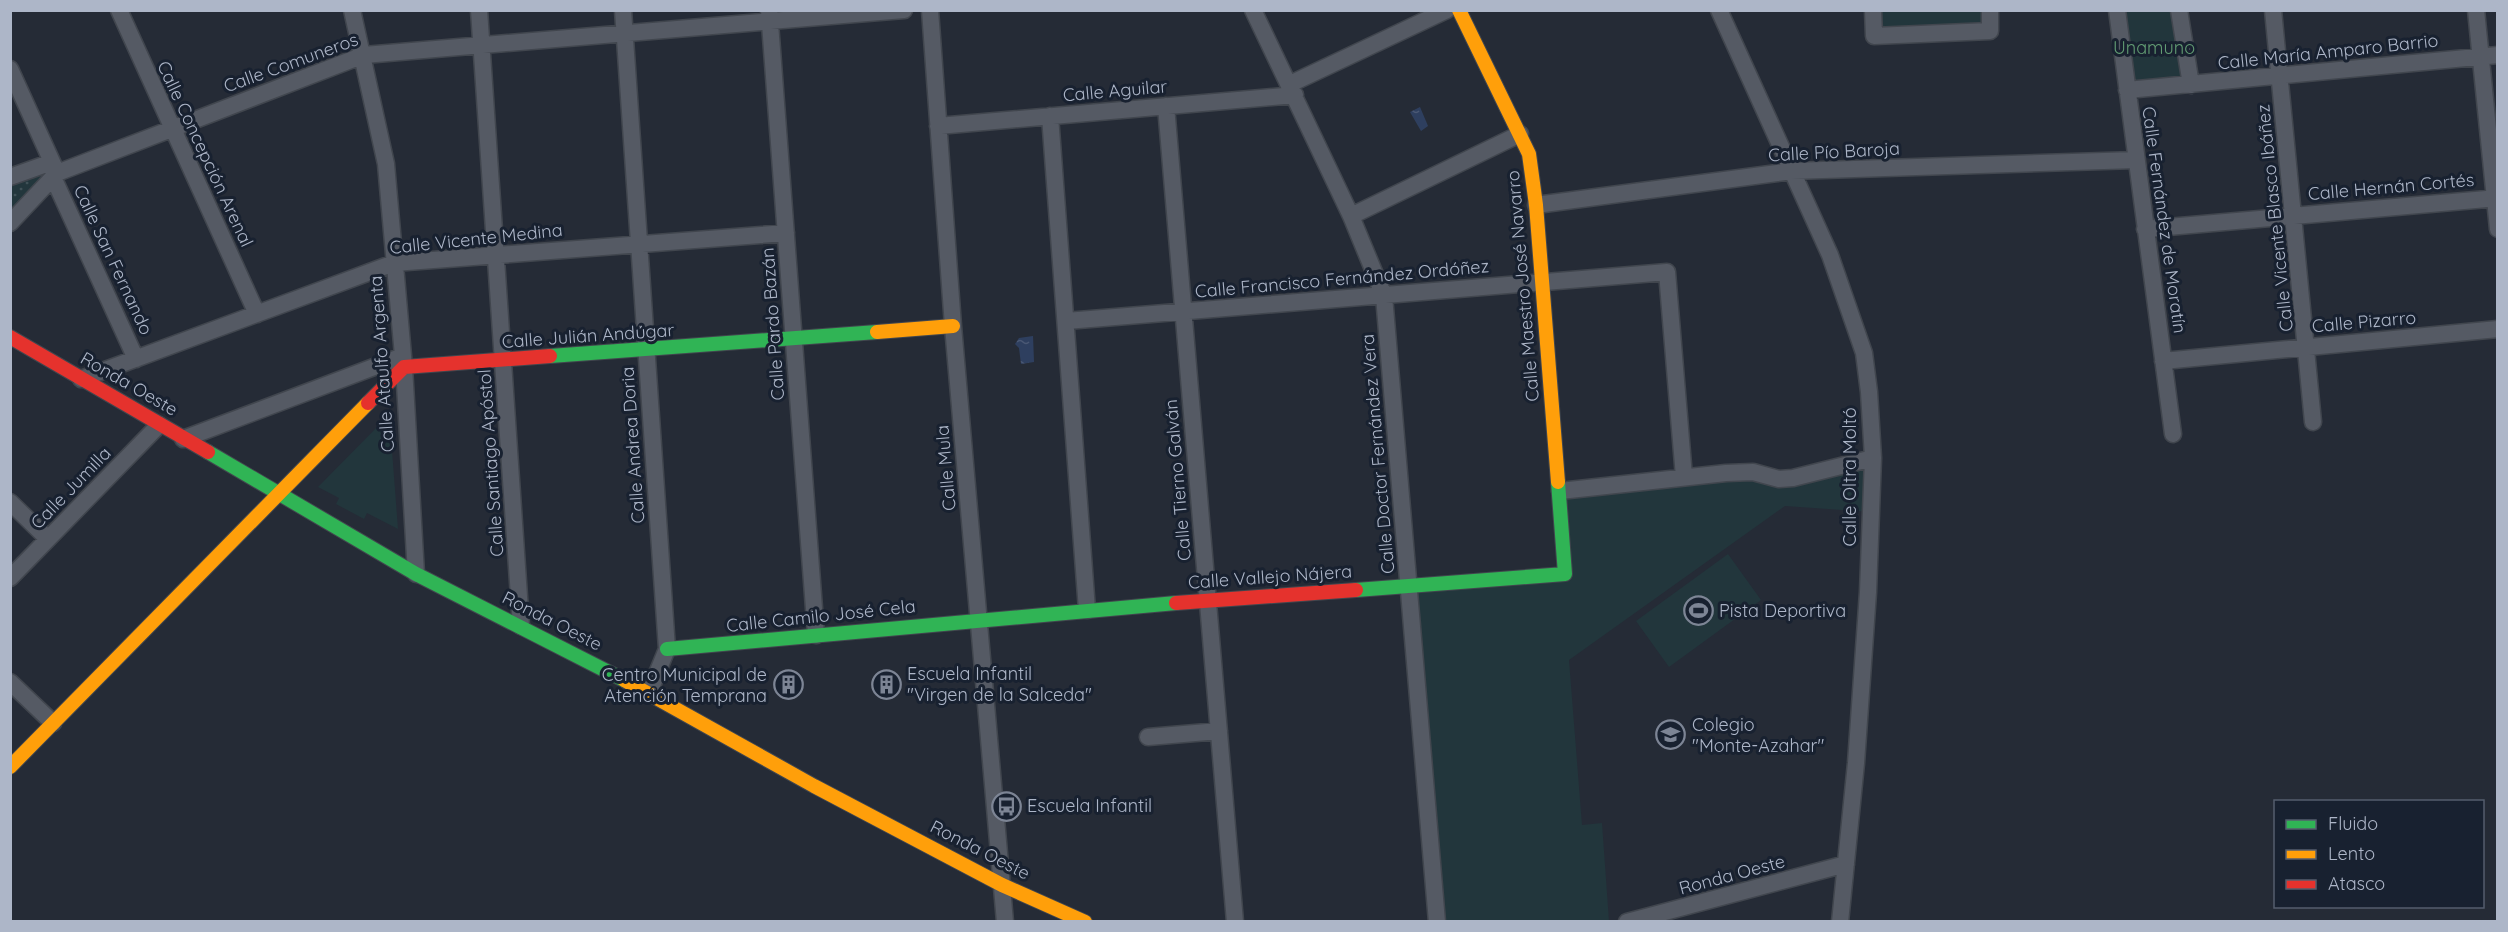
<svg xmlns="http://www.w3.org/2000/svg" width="2508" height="932" font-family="Quicksand,sans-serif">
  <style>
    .grass { fill: url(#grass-dots) }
    .park { fill: #22363c }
    .water { fill: url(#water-ripples) }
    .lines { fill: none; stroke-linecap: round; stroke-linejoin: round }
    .street-casing { stroke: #41464e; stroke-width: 19 }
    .fast-casing { stroke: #41464e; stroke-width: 16 }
    .slow-casing { stroke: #41464e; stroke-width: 16 }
    .jam-casing { stroke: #41464e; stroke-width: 16 }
    .street { stroke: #555a64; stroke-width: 16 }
    .fast { stroke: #30b455; stroke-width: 14 }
    .slow { stroke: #ff9f0a; stroke-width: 14 }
    .jam { stroke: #e5322d; stroke-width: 14 }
    .labels { text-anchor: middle; stroke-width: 6; stroke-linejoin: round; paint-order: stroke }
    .park-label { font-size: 18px; fill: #629c73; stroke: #182130 }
    .street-label { font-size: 18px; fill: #adb6c8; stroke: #182130 }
    .poi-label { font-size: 18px; fill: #adb6c8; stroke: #182130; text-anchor: start }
  </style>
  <defs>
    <pattern id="grass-dots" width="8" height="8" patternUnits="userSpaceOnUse" patternTransform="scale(1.5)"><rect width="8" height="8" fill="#22363c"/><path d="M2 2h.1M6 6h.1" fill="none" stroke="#3f5157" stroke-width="1.8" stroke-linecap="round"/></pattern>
    <pattern id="water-ripples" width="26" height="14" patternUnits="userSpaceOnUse" patternTransform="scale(1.5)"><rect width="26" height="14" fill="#2e3f5f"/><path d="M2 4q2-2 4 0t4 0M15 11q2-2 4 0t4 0" fill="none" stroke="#4a5874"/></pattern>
  </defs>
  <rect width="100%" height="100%" fill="#252b36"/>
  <!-- grass -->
  <path class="grass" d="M52,162L57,173L11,223V177Z"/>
  <!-- park -->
  <path class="park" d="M1873,11H1990V31L1874,36Z
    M2117,11H2179L2191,85L2127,90Z
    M383,421L390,424L398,529L367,513L364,519L336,504L339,498L318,487Z
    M1873,458L1871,512L1785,506L1569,660L1582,825L1602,823L1609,921H1437L1408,585L1565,574L1560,491L1726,473L1779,479Z
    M1728,554L1761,600L1669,667L1636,621Z"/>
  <!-- water -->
  <path class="water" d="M1420,107L1428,126L1421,131L1410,112Z
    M1033,336L1034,362L1021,364L1019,348L1015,344L1019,338Z"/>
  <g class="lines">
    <defs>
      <path id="street" d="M119,10L257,314
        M352,10L386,164L404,367L416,574
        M479,10L521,626
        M623,10L667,649L649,693
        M769,10L816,635
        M930,10L953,326L1005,922
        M1253,10L1351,216L1384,296L1437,922
        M1719,10L1830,255L1864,353L1869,392L1873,458L1868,592L1856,763L1840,922
        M1873,10L1874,36L1990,31V10
        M2117,10L2173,434
        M2179,10L2191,85
        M2273,10L2313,422
        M2476,10L2498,229
        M10,69L57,173
        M1290,84L1447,10
        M2127,90L2498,55
        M1166,106L1235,922
        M1050,116L1087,610
        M938,126L1295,95
        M10,177L52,162
        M53,177L136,359
        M1536,205L1792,171L2136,160
        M1351,216L1520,134
        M10,223L57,173L364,55L904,10
        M2145,229L2498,198
        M1066,321L1667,272L1684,477
        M2163,361L2498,329
        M81,379L394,263L786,233
        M183,439L403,356
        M1560,491L1726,473L1753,472L1779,479L1793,478L1873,458
        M10,502L48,539
        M10,578L159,425
        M10,682L53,723
        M1148,737L1219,731
        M1627,922L1846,864"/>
      <path id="fast" d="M550,356L877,332
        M208,452L416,574L624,680
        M1356,590L1565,574L1558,482
        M667,649L1176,603"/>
      <path id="slow" d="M1459,10L1529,154L1536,205L1558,482
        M877,332L953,326
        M624,680L814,786L1002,885L1085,922
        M10,767L368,403"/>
      <path id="jam" d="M10,337L208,452
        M368,403L404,367L550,356
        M1176,603L1356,590"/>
    </defs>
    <!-- street casing -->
    <use href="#street" class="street-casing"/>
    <!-- fast casing -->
    <use href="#fast" class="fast-casing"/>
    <!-- slow casing -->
    <use href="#slow" class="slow-casing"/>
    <!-- jam casing -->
    <use href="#jam" class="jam-casing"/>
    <!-- street -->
    <use href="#street" class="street"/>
    <!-- fast -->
    <use href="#fast" class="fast"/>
    <!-- slow -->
    <use href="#slow" class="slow"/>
    <!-- jam -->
    <use href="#jam" class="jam"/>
  </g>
  <!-- icons -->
  <defs>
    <symbol id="stadium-ring" viewBox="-11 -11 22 22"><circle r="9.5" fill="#182130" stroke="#7d8595" stroke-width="1.5"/><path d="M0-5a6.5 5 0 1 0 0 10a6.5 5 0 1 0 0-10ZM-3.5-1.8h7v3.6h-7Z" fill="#7d8595"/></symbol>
    <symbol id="building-ring" viewBox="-11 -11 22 22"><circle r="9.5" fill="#182130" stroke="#7d8595" stroke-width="1.5"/><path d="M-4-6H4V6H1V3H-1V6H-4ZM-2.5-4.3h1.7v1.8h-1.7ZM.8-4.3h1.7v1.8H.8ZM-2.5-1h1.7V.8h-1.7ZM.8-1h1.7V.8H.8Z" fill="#7d8595"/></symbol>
    <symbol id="school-ring" viewBox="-11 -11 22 22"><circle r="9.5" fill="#182130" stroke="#7d8595" stroke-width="1.5"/><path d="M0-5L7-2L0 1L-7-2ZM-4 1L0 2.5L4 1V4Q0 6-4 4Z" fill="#7d8595"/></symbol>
    <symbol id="bus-ring" viewBox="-11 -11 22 22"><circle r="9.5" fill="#182130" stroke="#7d8595" stroke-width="1.5"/><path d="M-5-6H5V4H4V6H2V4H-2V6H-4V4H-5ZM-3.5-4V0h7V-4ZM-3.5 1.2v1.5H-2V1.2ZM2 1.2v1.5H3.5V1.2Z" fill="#7d8595"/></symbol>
  </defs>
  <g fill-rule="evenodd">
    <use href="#stadium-ring" x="1682" y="594" width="33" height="33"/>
    <use href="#building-ring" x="870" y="668" width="33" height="33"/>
    <use href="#building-ring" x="772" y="668" width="33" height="33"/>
    <use href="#school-ring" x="1654" y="718" width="33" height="33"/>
    <use href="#bus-ring" x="990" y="790" width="33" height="33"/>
  </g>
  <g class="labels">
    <!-- park labels -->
    <g class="park-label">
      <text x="2154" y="54">Unamuno</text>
    </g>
    <!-- street labels -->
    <g class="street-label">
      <text transform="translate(2328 52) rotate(-6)" y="6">Calle María Amparo Barrio</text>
      <text transform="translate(291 63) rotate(-20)" y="6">Calle Comuneros</text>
      <text transform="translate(1115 91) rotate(-5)" y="6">Calle Aguilar</text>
      <text transform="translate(1834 152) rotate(-3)" y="6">Calle Pío Baroja</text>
      <text transform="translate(205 154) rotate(65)" y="6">Calle Concepción Arenal</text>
      <text transform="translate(2391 187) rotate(-5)" y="6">Calle Hernán Cortés</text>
      <text transform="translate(2275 218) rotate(-96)" y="6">Calle Vicente Blasco Ibáñez</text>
      <text transform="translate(2164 220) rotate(82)" y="6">Calle Fernández de Moratín</text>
      <text transform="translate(476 239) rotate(-6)" y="6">Calle Vicente Medina</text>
      <text transform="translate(113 260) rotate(65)" y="6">Calle San Fernando</text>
      <text transform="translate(1342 279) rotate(-5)" y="6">Calle Francisco Fernández Ordóñez</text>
      <text transform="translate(1523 286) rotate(-95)" y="6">Calle Maestro José Navarro</text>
      <text transform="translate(2364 322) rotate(-5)" y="6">Calle Pizarro</text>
      <text transform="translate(773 324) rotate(-94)" y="6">Calle Pardo Bazán</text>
      <text transform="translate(588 336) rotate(-4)" y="6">Calle Julián Andúgar</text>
      <text transform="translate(382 364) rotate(-94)" y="6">Calle Ataulfo Argenta</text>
      <text transform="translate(129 384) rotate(30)" y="6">Ronda Oeste</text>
      <text transform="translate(633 445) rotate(-94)" y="6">Calle Andrea Doria</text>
      <text transform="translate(1378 454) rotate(-95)" y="6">Calle Doctor Fernández Vera</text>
      <text transform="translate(491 463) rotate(-94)" y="6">Calle Santiago Apóstol</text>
      <text transform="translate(946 468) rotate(-95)" y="6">Calle Mula</text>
      <text transform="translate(1850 477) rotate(-90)" y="6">Calle Oltra Moltó</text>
      <text transform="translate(1178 480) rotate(-95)" y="6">Calle Tierno Galván</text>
      <text transform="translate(71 488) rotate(-46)" y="6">Calle Jumilla</text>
      <text transform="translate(1270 577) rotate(-4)" y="6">Calle Vallejo Nájera</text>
      <text transform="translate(821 616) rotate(-6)" y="6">Calle Camilo José Cela</text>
      <text transform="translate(552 621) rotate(27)" y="6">Ronda Oeste</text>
      <text transform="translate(980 850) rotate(27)" y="6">Ronda Oeste</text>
      <text transform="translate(1732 875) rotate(-15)" y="6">Ronda Oeste</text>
    </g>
    <!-- poi labels -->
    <g class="poi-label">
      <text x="1719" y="617">Pista Deportiva</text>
      <text x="907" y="680">Escuela Infantil<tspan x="907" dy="21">"Virgen de la Salceda"</tspan></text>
      <text x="767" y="681" text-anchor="end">Centro Municipal de<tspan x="767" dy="21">Atención Temprana</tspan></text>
      <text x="1692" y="731">Colegio<tspan x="1692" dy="21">"Monte-Azahar"</tspan></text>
      <text x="1027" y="812">Escuela Infantil</text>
    </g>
  </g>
  <!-- border -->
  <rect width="2508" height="932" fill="none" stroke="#adb6c8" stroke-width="24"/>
  <!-- legend -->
  <rect x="2274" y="800" width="210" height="108" fill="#182130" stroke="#545d6d" stroke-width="1.5"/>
  <rect x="2286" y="820" width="30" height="9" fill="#30b455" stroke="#545d6d" stroke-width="1.5"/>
  <text x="2328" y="830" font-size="18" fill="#adb6c8">Fluido</text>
  <rect x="2286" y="850" width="30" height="9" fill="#ff9f0a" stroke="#545d6d" stroke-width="1.5"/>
  <text x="2328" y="860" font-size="18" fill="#adb6c8">Lento</text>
  <rect x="2286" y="880" width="30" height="9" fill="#e5322d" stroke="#545d6d" stroke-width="1.5"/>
  <text x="2328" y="890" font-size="18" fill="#adb6c8">Atasco</text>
</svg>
